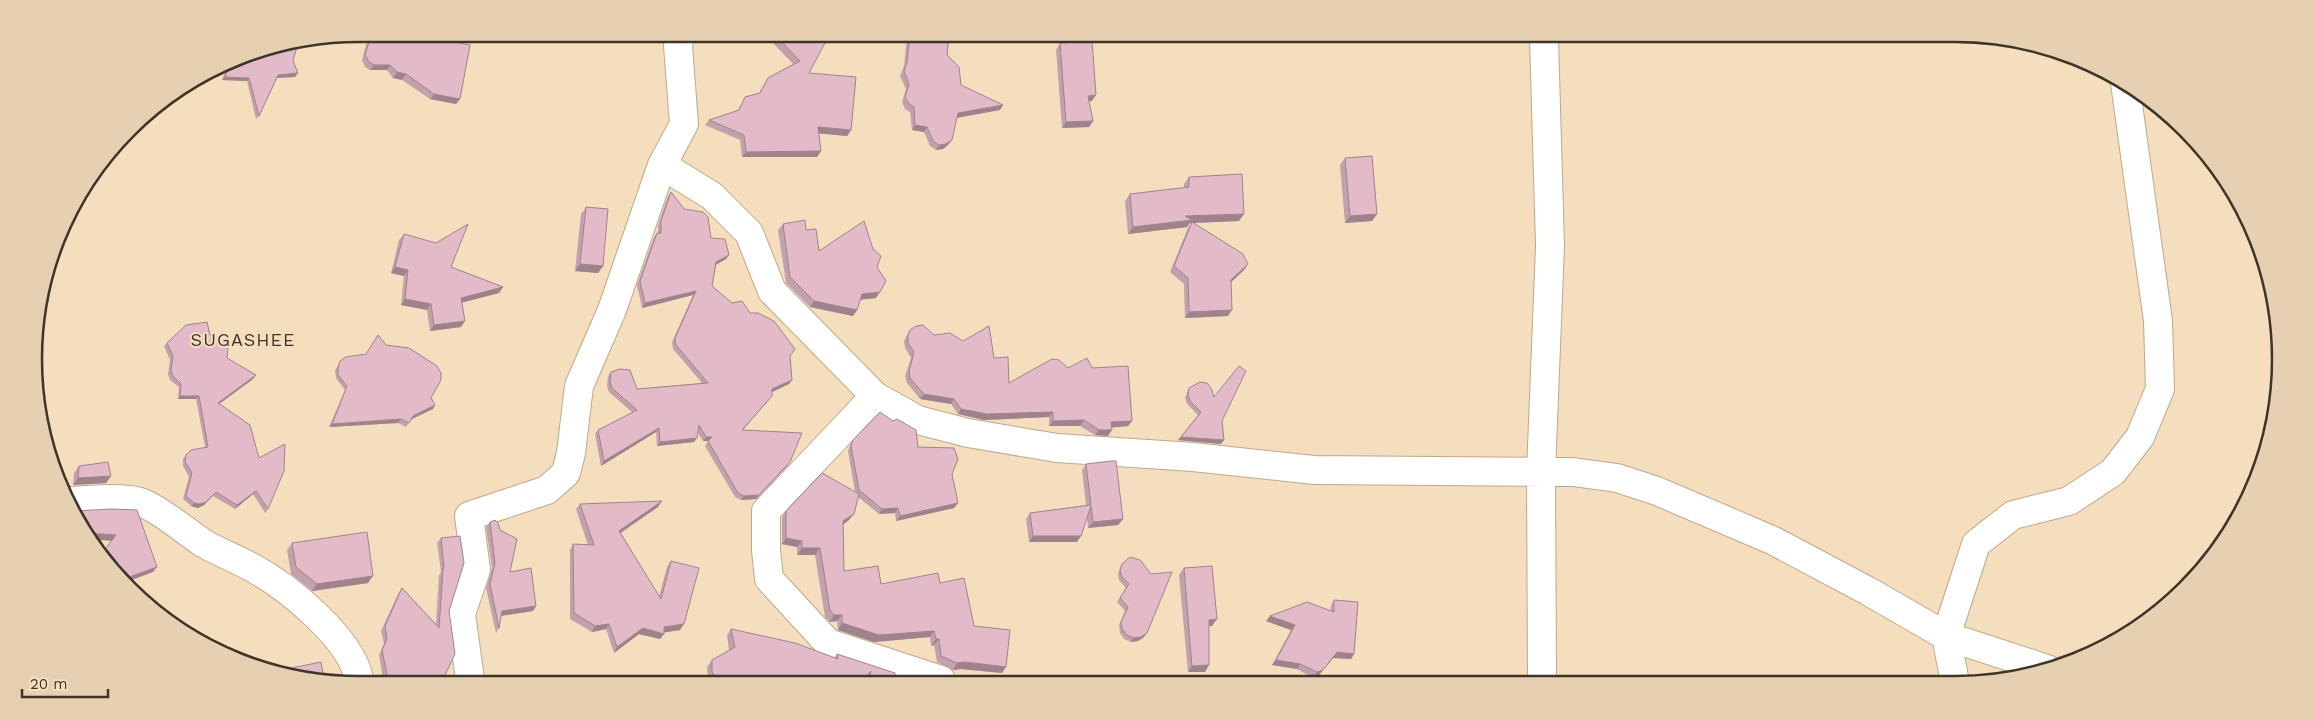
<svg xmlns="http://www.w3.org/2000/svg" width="2314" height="719" font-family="'Work Sans',sans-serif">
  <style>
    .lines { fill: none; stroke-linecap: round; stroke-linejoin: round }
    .street-casing { stroke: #bea889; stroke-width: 30 }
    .street { stroke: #fff; stroke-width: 28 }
    .wall { fill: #c3a1ac }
    .shaded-wall { fill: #9f838c }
    .building { fill: #e3bbc8; stroke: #9f838c }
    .labels { text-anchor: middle; stroke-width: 4; stroke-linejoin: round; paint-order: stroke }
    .quarter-label { font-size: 18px; letter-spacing: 1px; fill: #3e3528; stroke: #f5debe }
    .rim { fill: none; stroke: #3e3528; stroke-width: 2.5 }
  </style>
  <rect width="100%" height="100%" fill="#f5debe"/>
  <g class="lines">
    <defs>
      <path id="street" d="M662,165L712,196L749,233L772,291L875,396L918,420L968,433L1057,448L1193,457L1314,470L1573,472L1617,478L1657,491L1774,541L1868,591L1946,636L2047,669
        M875,396L766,511V550L769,579L828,643L941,680
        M71,501C89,500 127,496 143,503C162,511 185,531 203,543C218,552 235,558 251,567C287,586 351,638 359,679
        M470,679L461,614L476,570L469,516L547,490L566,473L571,453L579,386L612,310L662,165L684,124L678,46L680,35
        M1542,682L1541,472L1550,246L1544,38
        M1955,682L1946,636L1976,544L2013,515L2069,501L2113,472L2140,437L2160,389L2158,321L2125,83"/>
    </defs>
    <!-- street casing -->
    <use href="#street" class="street-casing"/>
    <!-- street -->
    <use href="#street" class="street"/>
  </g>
  <!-- wall -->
  <path class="wall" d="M364,34H449V41L460,99L456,104L430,99L402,80L393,78L387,70H370L365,67L362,60L367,41Z
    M770,35L837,36L824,43L809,73L851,130L847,136L819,133L817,157H742L740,140L705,125L709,120L738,110L745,97L759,93L768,78L793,64L771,41Z
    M907,36H949L947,55L961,85L1000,110L957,118L948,145L943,149L936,150L930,146L924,132L912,130L910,112L905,109L902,102L906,89L900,76L904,66Z
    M1060,43L1092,101H1089L1093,121L1089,127L1062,128L1056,50Z
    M235,58L293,61L298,73L295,77L277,78L259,116L256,119L247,81L222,80L229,62Z
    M1345,158L1377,214L1372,221L1345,223L1340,165Z
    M1189,177L1239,221L1193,223L1244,270L1231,282L1228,316L1185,318L1184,284L1170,272L1188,228L1192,223H1190L1187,227L1128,234L1125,201L1130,194L1184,188V184Z
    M671,192L684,209L711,238L726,259L716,265L712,286L732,303L750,313L790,356L792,380L789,384L772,392L769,400L743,430L787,466L756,499L741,500L735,497L705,446L708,441H703L698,433L694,442L657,446L656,432L601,466L595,434L598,430L633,413L609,392L607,386L608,376L611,372L637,389L702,383L673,349L672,342L693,295L642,308L637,285L654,237L657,233H658V225L668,196Z
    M586,207L603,266L598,273L575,271L581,214Z
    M783,224L806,230L819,251L877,267L876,298L860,300L857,310L853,316L810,307L786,283L778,230Z
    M404,234L451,267L503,287L499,293L462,302L461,327L430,331L427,310L401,305L404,276L391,273L399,240Z
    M910,330L963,341L994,358L1009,383L1068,368H1092L1132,421L1128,426L1111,427L1108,436L1095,435L1080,426H1049V417L984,420L958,414L951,404L920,399L907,383L905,376L911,358L905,348L904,341L907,335Z
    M210,335L227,358L253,379L219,404L268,509L265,513L253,494L235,509L213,496L204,505L198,508L191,506L183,499L189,477L183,466V459L186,455L205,447L196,399H178L179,387L170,380L168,374L170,360L164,346L167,343Z
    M386,345L431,398L435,405L433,409L411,419L406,427L398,423L329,427L345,390L336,378L335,371L340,361L366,354Z
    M1189,388L1214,397L1222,421L1224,440L1221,444L1178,440L1198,415L1187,404L1185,398L1187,392Z
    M853,440L918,447L952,474L954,508L896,521L895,513L879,514L858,497L849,520L843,525L844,571L881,584L940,583L974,626L1002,673L961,669L953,670L937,662L934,645L931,646L930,637L874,642L838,630L837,621L830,622L825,617L815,555H797V547L782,544V517L786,511L855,492L848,451L850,445Z
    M1086,464L1123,519L1118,525L1088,528L1087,517L1077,542H1029L1026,519L1030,513L1086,505L1082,470Z
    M79,466L111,476L106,483L73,485L74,473Z
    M580,504L658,507L621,533L659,597L667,567L671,561L680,630L664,632L660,639L639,634L614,653L606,629L592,632L570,619V550L573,544L588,545L576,509Z
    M490,522L500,530L510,572L536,606L533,611L501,616L499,628L496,633L486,588L492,568L486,527Z
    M441,538L449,611L443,679H383L379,655L384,644L381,631L398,594L402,588L436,624L439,575L441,572L437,543Z
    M292,543L368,583L312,591L291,574L287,550Z
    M1122,564L1144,637L1138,641L1131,642L1124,639L1120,633L1119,625L1125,611L1117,602L1126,588L1119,580L1118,574L1120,568Z
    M1184,568L1212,626H1209L1205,672H1188L1179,575Z
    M1334,600L1354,654L1351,659L1333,658L1319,675L1313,678L1297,669L1272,665L1291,630L1266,621L1330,611L1331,605Z
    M731,629L834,658L837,654L895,680H866V678L864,680H708L707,667L712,660L729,650L727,635Z"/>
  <!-- shaded-wall -->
  <path class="shaded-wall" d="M832,36H837L823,44L827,39Z
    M374,65H390L387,70H370Z
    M397,72L406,74L402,80L393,78Z
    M298,73L295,77L276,78L278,75Z
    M225,77L249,78L247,81L222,80Z
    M434,94L460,99L456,104L430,99Z
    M1096,95L1092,101L1084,102L1088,96Z
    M1003,105L1000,110L955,118L958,113Z
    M1093,121L1089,127L1062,128L1066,122Z
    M915,125L927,127L924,132L912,130Z
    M818,127L851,130L847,136L814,133Z
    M952,140L948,145L943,149L936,150L939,145Z
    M821,151L817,157H742L746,152Z
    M1244,214L1239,221L1190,223L1187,227L1128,234L1133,227L1185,216Z
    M1377,214L1372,221L1345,223L1350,216Z
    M729,255L726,259L713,266L716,262Z
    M580,264L603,266L598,273L575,271Z
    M1248,264L1244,270L1227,286L1231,280Z
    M395,267L408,270L404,276L391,273Z
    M503,287L499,293L457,304L461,298Z
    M696,291L693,295L642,308L645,303Z
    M880,292L876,298L857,300L862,294Z
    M405,299L431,304L427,310L401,305Z
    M814,301L857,310L853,316L810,307Z
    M1232,310L1228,316L1185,318L1189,312Z
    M465,321L461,327L430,331L434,325Z
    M256,375L253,379L215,407L218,403Z
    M792,380L789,384L770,393L772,389Z
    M924,394L954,399L951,404L920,399Z
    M180,396H199L196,399H178Z
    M435,405L433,409L410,420L413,416Z
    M961,409L1053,412L1049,417L984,420L958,414Z
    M401,419L398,423L329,427L332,424Z
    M1084,420L1080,426H1049L1053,421Z
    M1132,421L1128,426L1107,428L1111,422Z
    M659,428L656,432L601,466L604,461Z
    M1099,430H1112L1108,436L1095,435Z
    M706,437H712L709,441H703Z
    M1181,437L1224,440L1221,444L1178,440Z
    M697,438L694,442L657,446L660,442Z
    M790,462L787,466L756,499L741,500L744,496Z
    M111,476L106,483L73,485L78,478Z
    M256,491L253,494L235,509L237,505Z
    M216,492L204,505L198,508L191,506L194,503Z
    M662,501L658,507L615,536L619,531Z
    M958,503L954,508L896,521L900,516Z
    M898,508L895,513L879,514L882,509Z
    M854,514L849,520L839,528L843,521Z
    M1123,519L1118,525L1088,528L1093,522Z
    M85,533L116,535L112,541L88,539Z
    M1033,536H1081L1077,542H1029Z
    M786,538L802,541L797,547L782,544Z
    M802,548H820L815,555H797Z
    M157,567L153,572L129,581L126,578Z
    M373,576L368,583L312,591L317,584Z
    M536,606L533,611L499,616L502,611Z
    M834,615H842L837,621L830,622Z
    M1270,616L1295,625L1291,630L1266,621Z
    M1217,619L1212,626H1205L1209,620Z
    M842,623L934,631L930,637L874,642L838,630Z
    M609,624L606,629L592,632L595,626Z
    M684,624L680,630L661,633L664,627Z
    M643,628L664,634L660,639L639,634L614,653L617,647Z
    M1147,633L1144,637L1138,641L1131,642L1133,638Z
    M936,639H939L934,645L931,646Z
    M1337,652L1354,654L1351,659L1333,658L1319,675L1313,678L1317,672Z
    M1276,660L1300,664L1297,669L1272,665Z
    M965,662L1006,667L1002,673L961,669L953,670L957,663Z
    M1209,665L1205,672H1188L1192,666Z"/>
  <!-- building -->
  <path class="building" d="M370,34H449V41L470,45L460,99L434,94L406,74L397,72L390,65H374L369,62L365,55L371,36Z
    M775,35L832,36L827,39L809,73L856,77L851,130L818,127L821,151L746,152L744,135L709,120L739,110L745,97L760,93L768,78L800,61Z
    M910,36H949L947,55L959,67L961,85L1003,105L958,113L952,140L946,144L939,145L933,141L927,127L915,125L914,107L909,104L905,97L909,84L904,71L907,62Z
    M1092,41L1096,95L1088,96L1093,121L1066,122L1060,43Z
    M297,46L293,61L298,73L278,75L259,116L249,78L225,77L230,61L235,58Z
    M1372,156L1377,214L1350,216L1345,158Z
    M1242,174L1244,214L1185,216L1192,220L1133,227L1130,194L1189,187V177Z
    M671,192L684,209L703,212L708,217L711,238L725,239L729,255L716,262L712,286L732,303L742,301L750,313H758L774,321L795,349L790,356L792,380L772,389V396L742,430L802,433L790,462L759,495L744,496L738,493L708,441L712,437H706L699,425L697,438L660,442L659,428L604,461L598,430L637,410L612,388L610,382L611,372L620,369L630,370L637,389L708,383L676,345L675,338L696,291L645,303L640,281L657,233H661V221Z
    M586,207L608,209L603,266L580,264Z
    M805,220L806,230L816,229L819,251L864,221L873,249L881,256L877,267L886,281L880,292L862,294L857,310L814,301L790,277L783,224Z
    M1192,222L1243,254L1248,264L1231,280L1232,310L1189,312L1188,278L1174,266Z
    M468,224L451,267L503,287L461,298L465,321L434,325L431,304L405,299L408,270L395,267L404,234L436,243Z
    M207,322L210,335L225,342L228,348L227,358L256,375L218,403L250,425L259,458L285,444L284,471L268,509L256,491L237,505L216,492L206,502L200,504L194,503L186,496L192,473L185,462L186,455L191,450L208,447L199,396H180L181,384L173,376L171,370L173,356L167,343L186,325Z
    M923,325L934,335L950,333L963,341L989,326L994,358L1008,357L1009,383L1052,359L1059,360L1068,368L1087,358L1092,368L1128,366L1132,421L1111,422L1112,430H1099L1084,420L1053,421V412L987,414L961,409L954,399L924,394L910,378L909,371L914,352L908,343V336L910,330L916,326Z
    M378,335L386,345L409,348L437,366L441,373V380L431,398L435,405L413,416L409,423L401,419L332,424L347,386L338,375V368L340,361L346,357L366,354Z
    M1239,366L1246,371L1222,421L1224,440L1181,437L1201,412L1190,401L1188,394L1189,388L1200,382L1207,383L1211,388L1214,397Z
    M880,412L893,421L897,419L916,430L918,447L954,448L958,459L952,474L958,503L900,516L898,508L882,509L859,490L851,446L853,440Z
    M1111,461H1116L1123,519L1093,522L1091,506L1081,536H1033L1030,513L1091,505L1086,464Z
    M108,462L111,476L78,478L79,466Z
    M822,473L859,494L854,514L843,521L844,571L878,566L881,584L938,573L940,583L964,578L974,626L1010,630L1006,667L965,662L957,663L941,656L939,639H936L934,631L879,635L842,623V615H834L830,610L820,548H802V541L786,538V511Z
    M662,501L619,531L661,599L671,561L699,568L684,624L664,627V634L643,628L617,647L609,624L595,626L574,613L573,544L594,545L580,504Z
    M112,509L137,510L157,567L126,578L102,553L116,535L85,533L75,511Z
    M495,520L498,523L500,530L517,539L510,572L531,568L536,606L502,611L499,628L490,584L495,563L490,522Z
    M367,532L373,576L317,584L296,567L292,543Z
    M460,536L464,563L449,611L455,654L443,679H388L382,650L387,639L385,626L402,588L439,628L443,570L444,567L441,538Z
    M1130,557L1140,560L1151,574L1172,572L1147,633L1141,637L1133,638L1127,635L1122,629L1121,622L1128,607L1120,598L1129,584L1122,577L1120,570L1122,564Z
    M1212,566L1217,619L1209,620V665L1192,666L1184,568Z
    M1334,600L1358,602L1354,654L1337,652L1323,670L1317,672L1300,664L1276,660L1295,625L1270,616L1307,602L1334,612Z
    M731,629L795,643L838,659L837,654L895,673V680H869L871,671L863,680H720L716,678L712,672V660L735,647Z
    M321,662L324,679H296L281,675V670Z"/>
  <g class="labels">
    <!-- quarter labels -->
    <g class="quarter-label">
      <text x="243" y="346">SUGASHEE</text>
    </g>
  </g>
  <!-- crop -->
  <path d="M0 0H2314V719H0ZM359 42H1955A317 317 0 0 1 2272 359V359A317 317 0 0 1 1955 676H359A317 317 0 0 1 42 359V359A317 317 0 0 1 359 42Z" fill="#e6d0b2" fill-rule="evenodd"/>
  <path class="rim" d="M359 42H1955A317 317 0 0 1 2272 359V359A317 317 0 0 1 1955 676H359A317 317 0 0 1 42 359V359A317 317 0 0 1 359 42Z"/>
  <!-- scale -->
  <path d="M22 689v8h86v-8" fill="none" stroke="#3e3528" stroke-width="2.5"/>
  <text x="30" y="689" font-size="15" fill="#3e3528" stroke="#f5debe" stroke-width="4" paint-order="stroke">20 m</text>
</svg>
